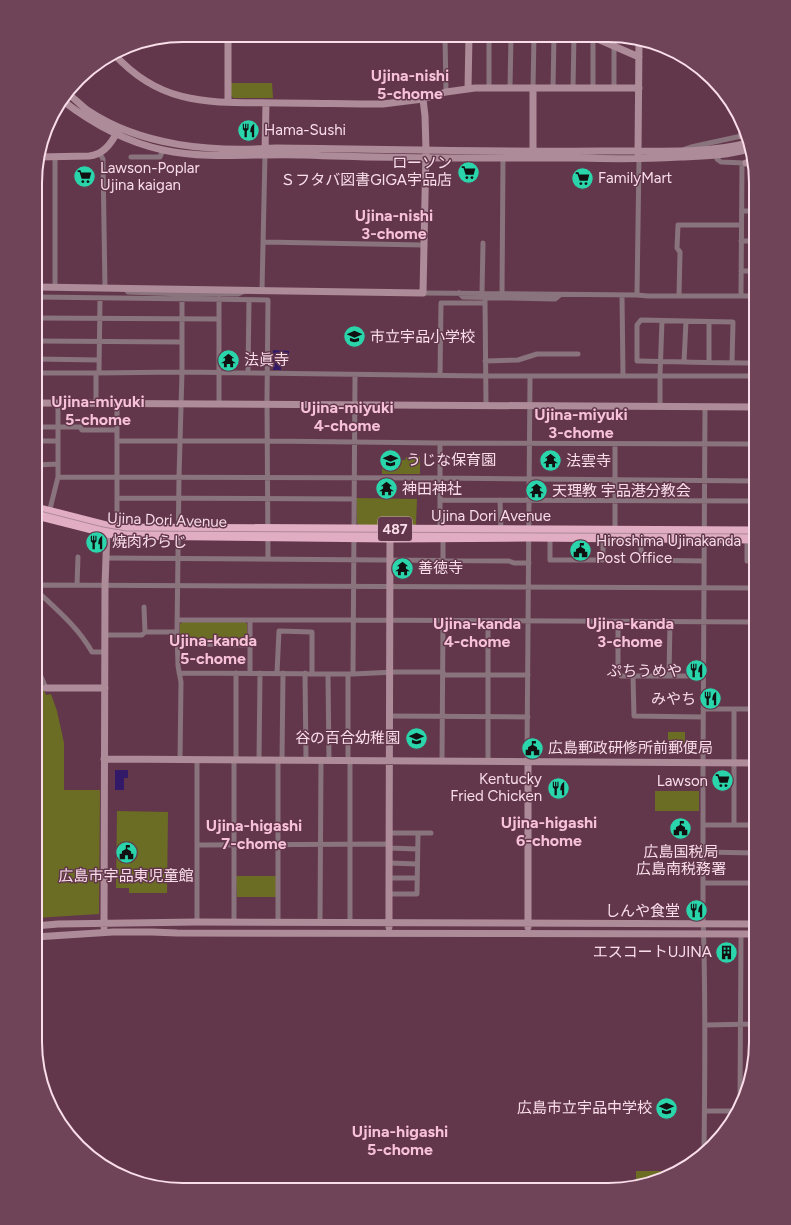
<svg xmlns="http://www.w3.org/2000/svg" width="791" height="1225" font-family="Figtree,'Noto Sans JP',sans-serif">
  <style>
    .green { fill: #6a6d23 }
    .water { fill: #321a68 }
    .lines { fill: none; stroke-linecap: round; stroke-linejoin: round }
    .street { stroke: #89737c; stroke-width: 5 }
    .secondary { stroke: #ad8b99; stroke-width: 7 }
    .highway { stroke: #e1adc3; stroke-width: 9 }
    .tram { stroke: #ac8898; stroke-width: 1 }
    .labels { text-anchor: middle; stroke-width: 3; stroke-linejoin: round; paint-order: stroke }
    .shield { fill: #63374b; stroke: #ccabba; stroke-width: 1 }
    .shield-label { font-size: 14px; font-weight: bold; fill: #f9dde9 }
    .poi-label { font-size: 15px; fill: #f9dde9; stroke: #63374b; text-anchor: start }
    .street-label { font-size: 15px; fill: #f9dde9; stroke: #63374b }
    .neighbourhood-label { font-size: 16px; font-weight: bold; fill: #f7c1d8; stroke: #63374b }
    .rim { fill: none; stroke: #f9dde9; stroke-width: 2 }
  </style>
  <rect width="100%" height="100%" fill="#63374b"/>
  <!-- green -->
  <path class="green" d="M231,83H272L273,98H233L231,95Z
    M406,457H420V474H382V460H405Z
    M356,498L417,499L416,525H359L357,523Z
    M183,622H245L247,624V639L244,643H180V624Z
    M36,670L46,695L51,694L57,711L64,743V790H100L99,914L35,918Z
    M668,732H685V745H668Z
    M655,791H699V811H655Z
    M117,811L168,812L167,893H129V888H116Z
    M236,876H276V897H237Z
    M636,1171H673L675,1173L665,1179L636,1184Z"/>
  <!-- water -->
  <path class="water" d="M273,350L289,351V355H281V370H273Z
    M115,770H128V778H124V790H115Z"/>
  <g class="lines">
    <!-- street -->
    <path class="street" d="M445,36L446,92
      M593,37V88
      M489,87V36
      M510,87L511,36
      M533,88L534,36
      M553,88L554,36
      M573,88L574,36
      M614,88V45
      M685,149L691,147L746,135
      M100,154L103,159V163L105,288
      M716,156L717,159L721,162L745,163
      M55,157V287
      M131,157H160L163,150
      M742,211H756
      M741,241H756
      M263,242L423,245
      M741,271H756
      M125,288L128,292L182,294H238L245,291
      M262,290L265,155
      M423,293L637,295L648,296H756
      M459,293L463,297L555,299L560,295
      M482,293L483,243
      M502,294L503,158
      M622,295L623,375
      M637,295L639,159
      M679,296L680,252L677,248L678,225H741
      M741,296L742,163
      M36,297L268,300L267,400L268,559
      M485,298L486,405
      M36,318L219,319
      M36,341L182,342
      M36,359L99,360
      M485,361L518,360L537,354H578
      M684,362L686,321
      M709,362V322
      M732,363L733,322L641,320L637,325V361C677,362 716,363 756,363
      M36,373H96L182,372L485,376H756
      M99,373L100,298
      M248,373L249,300
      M440,375L441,303H485
      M96,403V373
      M219,404V299
      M660,407V375L662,321
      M36,427H80L82,430H117
      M36,441H58
      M117,441H268L440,443L756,444
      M36,465L58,464
      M58,477L440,478L756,481
      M117,498L354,499
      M441,500L756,501
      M500,500L501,530
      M49,513L58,477V403
      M117,527V403
      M440,530V443
      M615,530V444
      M550,537V560H603V538
      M641,539V560L704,561
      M747,539V561H756
      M106,558L509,561L514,563H529
      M443,560V538
      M36,585L756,588
      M77,585L78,557
      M36,590C56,609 78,627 92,652H105
      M144,607L145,632
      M178,620H353L756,622
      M488,621V762
      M618,622V671L621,676H703
      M105,635H142L145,632H177
      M195,644L250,645
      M36,665L46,688
      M179,673L353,674L395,672H443
      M250,673V620
      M277,673L279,631L312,632V674
      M305,673L306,760
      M328,674L329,761
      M353,674L355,375
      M443,675H528
      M633,676L634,716L703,717
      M669,676L670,622
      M703,709H756
      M389,716L528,717
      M180,760L181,682L178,666L177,632L179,477L182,372V294
      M234,760V923
      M236,760V673
      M259,760L260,673
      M278,760V923
      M282,760L283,673
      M348,761V674
      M442,761L443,620
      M528,761L527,755L530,376
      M703,825H756
      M734,825V709
      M389,833H431
      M197,845L389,844
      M389,848L417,849
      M703,852L756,853
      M389,863L417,864
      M389,878H417
      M703,883H756
      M389,894H417L418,834
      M197,922V760
      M320,923L321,761
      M350,923V761
      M706,1025L756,1024
      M740,1104L741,934
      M705,1111H736
      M704,1153C705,1074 706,996 703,918V763L705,407"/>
    <!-- secondary -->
    <path class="secondary" d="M529,36L593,37L639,57
      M114,54C163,108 213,102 280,103C314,103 348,104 383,104L423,99L446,92L475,88H639
      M468,89L469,36
      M68,94C75,99 81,105 87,110C142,147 212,152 276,148C385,149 494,152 603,151C650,150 702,155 748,143
      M63,101C93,124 126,142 163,150C210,160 257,153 304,155C395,159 486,158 578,158C612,159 646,159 680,157C703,156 726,156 749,149
      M228,102V35
      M741,120L742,136
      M533,151V88
      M265,153L266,103
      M638,154L639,41
      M38,157L89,156C103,155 112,143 118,130
      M746,163L752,162
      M36,287L423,293L426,150L425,116L423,99
      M36,403L756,407
      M46,688H105
      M104,759L756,763
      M528,761V927
      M35,926L58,924L197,922L756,924
      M104,927L105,585L107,530
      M389,927V894L390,534
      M35,937L113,932H152L177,933L756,934"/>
    <!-- highway -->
    <path class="highway" d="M36,508L107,526L123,528L756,531
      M36,515L107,533L122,535L390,538L528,537L756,539"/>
    <!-- tram -->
    <path class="tram" d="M36,510L103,527L126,531L756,534"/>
  </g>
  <!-- icons -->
  <defs>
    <symbol id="restaurant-disc" viewBox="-11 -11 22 22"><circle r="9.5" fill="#2bd5ac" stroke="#63374b"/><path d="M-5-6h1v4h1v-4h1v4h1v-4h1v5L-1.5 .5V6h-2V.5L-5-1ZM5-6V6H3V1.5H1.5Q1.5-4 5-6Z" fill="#111"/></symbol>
    <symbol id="supermarket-disc" viewBox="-11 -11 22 22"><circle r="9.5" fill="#2bd5ac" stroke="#63374b"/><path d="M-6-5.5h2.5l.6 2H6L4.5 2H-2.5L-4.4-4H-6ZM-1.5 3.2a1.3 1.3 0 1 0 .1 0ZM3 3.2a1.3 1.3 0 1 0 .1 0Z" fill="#111"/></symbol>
    <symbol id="school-disc" viewBox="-11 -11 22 22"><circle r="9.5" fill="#2bd5ac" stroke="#63374b"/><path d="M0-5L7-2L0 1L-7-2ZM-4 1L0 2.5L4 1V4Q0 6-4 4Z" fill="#111"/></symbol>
    <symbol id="temple-disc" viewBox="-11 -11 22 22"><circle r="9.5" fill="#2bd5ac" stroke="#63374b"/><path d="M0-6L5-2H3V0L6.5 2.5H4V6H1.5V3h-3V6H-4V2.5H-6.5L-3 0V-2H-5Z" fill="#111"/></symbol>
    <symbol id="civic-disc" viewBox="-11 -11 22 22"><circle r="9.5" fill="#2bd5ac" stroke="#63374b"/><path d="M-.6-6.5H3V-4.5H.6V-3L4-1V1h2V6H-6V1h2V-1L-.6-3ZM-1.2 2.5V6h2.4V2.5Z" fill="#111"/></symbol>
    <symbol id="building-disc" viewBox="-11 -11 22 22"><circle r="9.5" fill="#2bd5ac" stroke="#63374b"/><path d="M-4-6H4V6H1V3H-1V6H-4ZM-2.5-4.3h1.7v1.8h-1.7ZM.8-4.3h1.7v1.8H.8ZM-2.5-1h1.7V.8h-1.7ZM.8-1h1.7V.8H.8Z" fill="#111"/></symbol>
  </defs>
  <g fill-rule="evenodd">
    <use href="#restaurant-disc" x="236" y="118" width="25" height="25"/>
    <use href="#supermarket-disc" x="456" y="160" width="25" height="25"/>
    <use href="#supermarket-disc" x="72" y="164" width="25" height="25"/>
    <use href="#supermarket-disc" x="570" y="166" width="25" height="25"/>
    <use href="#school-disc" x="342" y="324" width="25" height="25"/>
    <use href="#temple-disc" x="216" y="348" width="25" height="25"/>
    <use href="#school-disc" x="378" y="448" width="25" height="25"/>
    <use href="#temple-disc" x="538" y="448" width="25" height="25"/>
    <use href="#temple-disc" x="374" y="476" width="25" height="25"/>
    <use href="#temple-disc" x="524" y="478" width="25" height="25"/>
    <use href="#restaurant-disc" x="84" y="530" width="25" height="25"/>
    <use href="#civic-disc" x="568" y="538" width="25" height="25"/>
    <use href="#temple-disc" x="390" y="556" width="25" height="25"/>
    <use href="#restaurant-disc" x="684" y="658" width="25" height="25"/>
    <use href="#restaurant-disc" x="698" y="686" width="25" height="25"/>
    <use href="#school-disc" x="404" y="726" width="25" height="25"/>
    <use href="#civic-disc" x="520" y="736" width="25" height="25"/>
    <use href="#supermarket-disc" x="710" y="768" width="25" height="25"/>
    <use href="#restaurant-disc" x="546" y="776" width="25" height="25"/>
    <use href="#civic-disc" x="668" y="816" width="25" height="25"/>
    <use href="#civic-disc" x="114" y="840" width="25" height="25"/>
    <use href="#restaurant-disc" x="684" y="898" width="25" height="25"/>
    <use href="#building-disc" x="714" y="940" width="25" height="25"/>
    <use href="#school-disc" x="654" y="1096" width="25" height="25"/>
  </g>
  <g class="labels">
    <!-- shield labels -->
    <rect class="shield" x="378" y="517" width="34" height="24" rx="3"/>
    <g class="shield-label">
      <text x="395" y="534">487</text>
    </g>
    <!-- poi labels -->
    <g class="poi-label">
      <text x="264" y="135">Hama-Sushi</text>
      <text x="452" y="168" text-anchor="end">ローソン<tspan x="452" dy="17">Ｓフタバ図書GIGA宇品店</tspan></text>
      <text x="100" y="173">Lawson-Poplar<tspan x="100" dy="17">Ujina kaigan</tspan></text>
      <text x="598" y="183">FamilyMart</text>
      <text x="370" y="342">市立宇品小学校</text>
      <text x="244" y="365">法眞寺</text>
      <text x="406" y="465">うじな保育園</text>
      <text x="566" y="466">法雲寺</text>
      <text x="402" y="494">神田神社</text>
      <text x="552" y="496">天理教 宇品港分教会</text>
      <text x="596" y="546">Hiroshima Ujinakanda<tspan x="596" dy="17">Post Office</tspan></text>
      <text x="112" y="547">焼肉わらじ</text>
      <text x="418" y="573">善徳寺</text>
      <text x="682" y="676" text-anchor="end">ぷちうめや</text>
      <text x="696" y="704" text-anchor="end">みやち</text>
      <text x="400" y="743" text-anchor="end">谷の百合幼稚園</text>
      <text x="548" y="753">広島郵政研修所前郵便局</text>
      <text x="542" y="784" text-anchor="end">Kentucky<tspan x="542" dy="17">Fried Chicken</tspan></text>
      <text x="708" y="786" text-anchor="end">Lawson</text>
      <text x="681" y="857" text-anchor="middle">広島国税局<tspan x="681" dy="17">広島南税務署</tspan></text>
      <text x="126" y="881" text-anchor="middle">広島市宇品東児童館</text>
      <text x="680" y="916" text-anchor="end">しんや食堂</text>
      <text x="712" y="957" text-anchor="end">エスコートUJINA</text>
      <text x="652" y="1113" text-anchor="end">広島市立宇品中学校</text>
    </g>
    <!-- street labels -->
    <g class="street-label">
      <text x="491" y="521">Ujina Dori Avenue</text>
      <text transform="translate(167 520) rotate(2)" y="5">Ujina Dori Avenue</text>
    </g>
    <!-- neighbourhood labels -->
    <g class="neighbourhood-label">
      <text x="410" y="81">Ujina-nishi<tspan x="410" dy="18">5-chome</tspan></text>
      <text x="394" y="221">Ujina-nishi<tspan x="394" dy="18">3-chome</tspan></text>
      <text x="98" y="407">Ujina-miyuki<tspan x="98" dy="18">5-chome</tspan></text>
      <text x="347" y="413">Ujina-miyuki<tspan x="347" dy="18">4-chome</tspan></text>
      <text x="581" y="420">Ujina-miyuki<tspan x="581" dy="18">3-chome</tspan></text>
      <text x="477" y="629">Ujina-kanda<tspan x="477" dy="18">4-chome</tspan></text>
      <text x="630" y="629">Ujina-kanda<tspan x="630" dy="18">3-chome</tspan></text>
      <text x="213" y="646">Ujina-kanda<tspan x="213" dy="18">5-chome</tspan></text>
      <text x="549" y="828">Ujina-higashi<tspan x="549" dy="18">6-chome</tspan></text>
      <text x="254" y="831">Ujina-higashi<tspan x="254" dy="18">7-chome</tspan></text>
      <text x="400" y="1137">Ujina-higashi<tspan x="400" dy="18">5-chome</tspan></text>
    </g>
  </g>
  <!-- crop -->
  <path d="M0 0H791V1225H0ZM183 42H608A141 141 0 0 1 749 183V1042A141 141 0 0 1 608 1183H183A141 141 0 0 1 42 1042V183A141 141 0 0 1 183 42Z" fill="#6f4458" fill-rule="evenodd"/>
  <path class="rim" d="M183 42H608A141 141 0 0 1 749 183V1042A141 141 0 0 1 608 1183H183A141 141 0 0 1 42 1042V183A141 141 0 0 1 183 42Z"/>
</svg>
